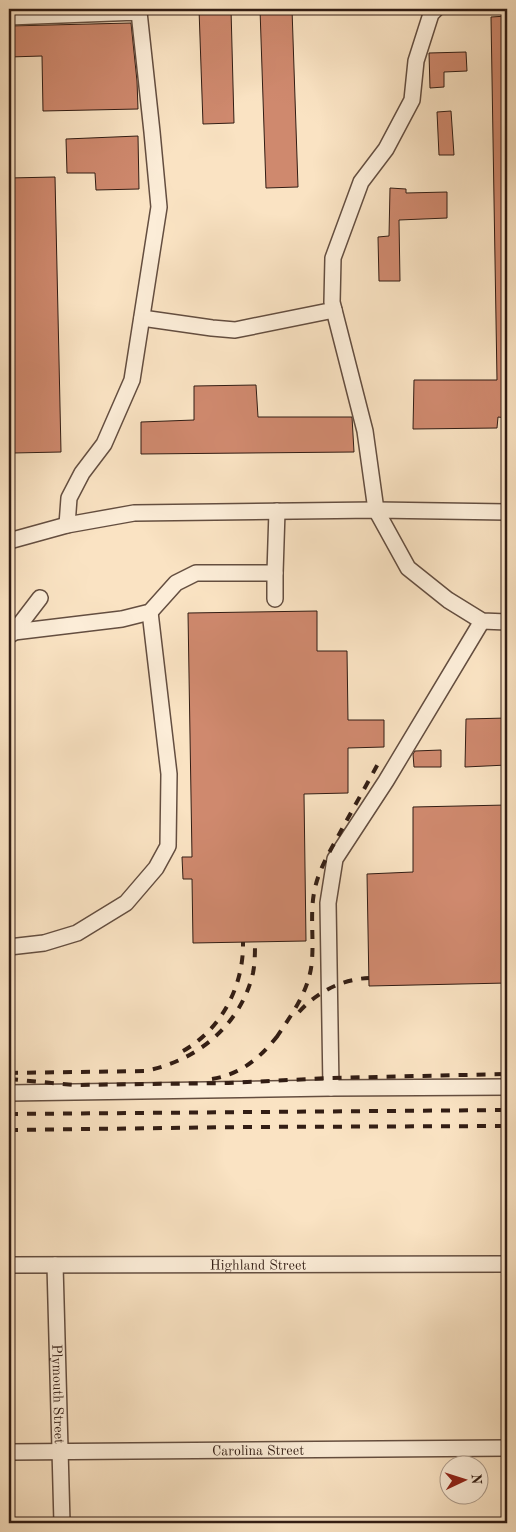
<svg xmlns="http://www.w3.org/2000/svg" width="516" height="1532" font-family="'Old Standard TT',serif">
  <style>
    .building { fill: #cf896e; stroke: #321d14 }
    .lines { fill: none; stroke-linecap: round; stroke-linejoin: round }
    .minor-casing { stroke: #644e40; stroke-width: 18 }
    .minor { stroke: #fcedd8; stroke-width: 15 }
    .rail { stroke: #321d14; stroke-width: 4; stroke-dasharray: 9 9; stroke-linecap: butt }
    .labels { text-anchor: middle; stroke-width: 4.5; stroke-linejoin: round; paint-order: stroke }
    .street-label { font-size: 14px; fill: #321d14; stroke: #fcedd8 }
  </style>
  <rect width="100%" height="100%" fill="#fae3c3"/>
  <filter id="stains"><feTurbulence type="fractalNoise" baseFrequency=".004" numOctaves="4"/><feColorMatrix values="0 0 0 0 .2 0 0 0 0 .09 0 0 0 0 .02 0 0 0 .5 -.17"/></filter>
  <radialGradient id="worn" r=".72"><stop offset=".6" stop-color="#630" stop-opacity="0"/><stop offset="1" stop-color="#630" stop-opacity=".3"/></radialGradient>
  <!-- building -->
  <path class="building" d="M199,9H231L234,123L203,124Z
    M260,9H292L298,187L266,188Z
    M507,16V418L498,417L497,428L413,429L414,380H497L491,17Z
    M131,23L137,81L138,109L43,111L42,56L9,57V26Z
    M466,52L467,71L444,72V87L430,88L429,53Z
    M451,111L454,155H439L437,112Z
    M138,136L139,189L96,190L95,173H67L66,139Z
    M55,177L61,452L13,453L9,276V178Z
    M390,188L406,189V193L447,192V218L399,220L400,281H379L378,237L389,236Z
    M256,385L258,417H352L354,452L141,454V422L194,420V386Z
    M317,611V651H347L348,720H384V747L348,748V793L304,794L306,941L193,943L192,879H183L182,857H192L188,613Z
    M507,718V765L465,767L466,719Z
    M441,750V767H414L413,754L415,751Z
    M507,805V983L369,986L367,874L413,872V807Z"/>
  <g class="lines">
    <defs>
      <g id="minor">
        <path d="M436,9L431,14L416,61L412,100L386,149L361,182L333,258L332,302L365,431L376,510L408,568L448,600L482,621L507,622"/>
        <path d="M9,17L139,12L152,132L159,207L132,380L104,444L82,473L69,498L67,525"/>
        <path d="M142,318L212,328L235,330L334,310"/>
        <path d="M9,541L67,525L134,513L376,510L507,512"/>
        <path d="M275,599V573L277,511"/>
        <path d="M14,632L122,619L150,612L176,583L196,573H275"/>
        <path d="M10,635L14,632L40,598"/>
        <path d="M9,947L44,943L77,933L126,903L156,868L168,846L169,774L150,612"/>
        <path d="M331,1088L328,903L335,859L386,781L482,621"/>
        <path d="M9,1093L331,1088L507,1087"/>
        <path id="s1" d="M9,1265L507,1264"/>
        <path id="s2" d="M55,1265L62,1523"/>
        <path id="s3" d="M9,1452L507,1448"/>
      </g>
    </defs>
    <!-- minor casing -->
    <use href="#minor" class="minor-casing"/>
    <!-- minor -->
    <use href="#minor" class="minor"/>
    <!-- rail -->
    <path class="rail" d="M299,1012C317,992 342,979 369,978
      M276,1038C292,1014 310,990 312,960C314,934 309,909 316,884C321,865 333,846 342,829C354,807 367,784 379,762
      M183,1051C222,1029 244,985 243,942
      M9,1073L144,1071C196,1062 241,1025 253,973C255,963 255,952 255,942
      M9,1079L74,1085L228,1083L331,1078L507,1074
      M212,1079C242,1074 261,1057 279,1034
      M9,1114L507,1110
      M9,1130L245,1127L507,1126"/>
  </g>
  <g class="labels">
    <!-- street labels -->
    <g class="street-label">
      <text dy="5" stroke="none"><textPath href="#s1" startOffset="249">Highland Street</textPath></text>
      <text dy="5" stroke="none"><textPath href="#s2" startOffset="129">Plymouth Street</textPath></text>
      <text dy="5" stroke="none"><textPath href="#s3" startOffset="249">Carolina Street</textPath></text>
    </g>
  </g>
  <!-- margin -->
  <rect width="516" height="1532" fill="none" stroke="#fae3c3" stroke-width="30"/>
  <rect x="10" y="10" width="496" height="1512" fill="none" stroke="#321d14" stroke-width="2.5"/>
  <rect x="15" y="15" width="486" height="1502" fill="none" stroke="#321d14"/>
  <!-- north arrow -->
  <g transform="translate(464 1480) rotate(86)"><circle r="24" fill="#fcedd8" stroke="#ab9a8a"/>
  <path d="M0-4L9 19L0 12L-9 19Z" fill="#8f2418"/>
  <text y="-8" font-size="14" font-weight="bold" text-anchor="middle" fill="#321d14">N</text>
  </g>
  <rect width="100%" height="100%" filter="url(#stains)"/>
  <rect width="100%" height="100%" fill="url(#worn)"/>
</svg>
